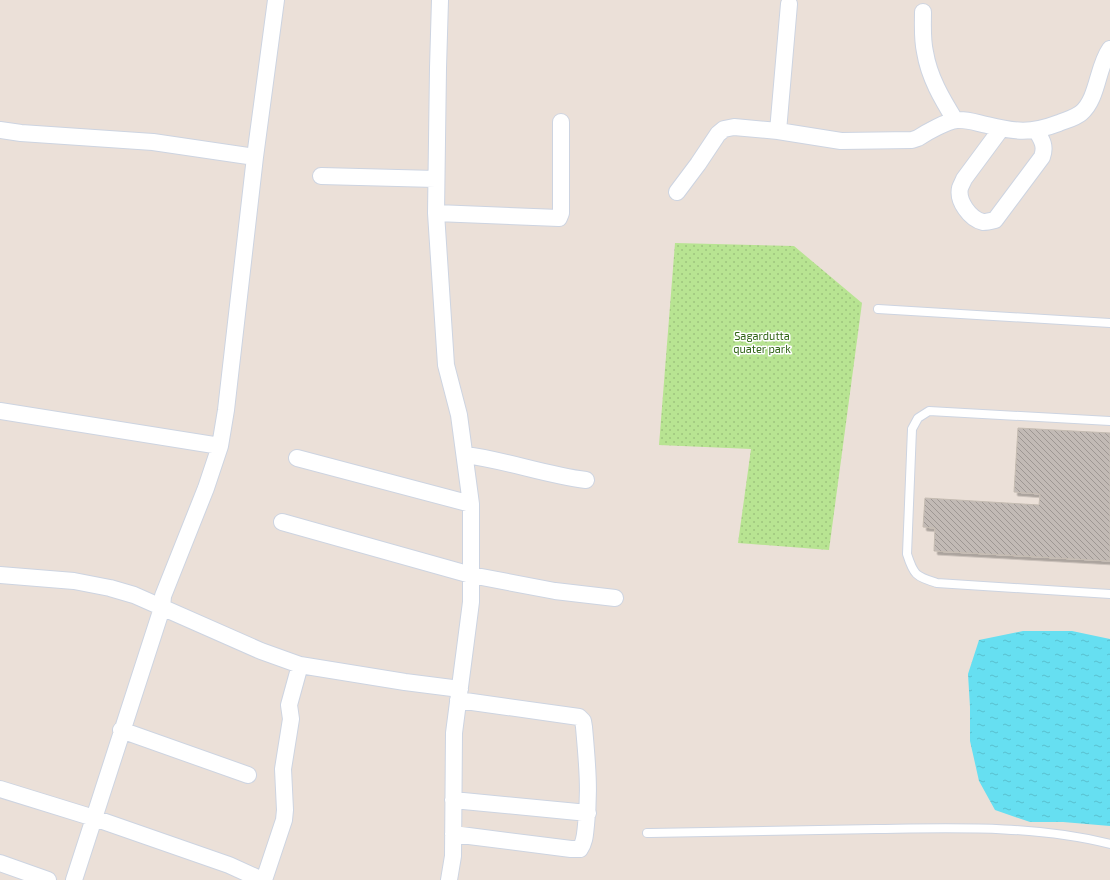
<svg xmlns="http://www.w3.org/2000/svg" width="1110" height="880" font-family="'Exo 2',sans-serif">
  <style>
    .park { fill: url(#park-dots) }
    .water { fill: url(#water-ripples) }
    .building { fill: url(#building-back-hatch); stroke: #c5bcb2; filter: url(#shadow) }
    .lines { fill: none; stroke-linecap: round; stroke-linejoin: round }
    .lane-casing { stroke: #cdd4e1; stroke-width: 10 }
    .street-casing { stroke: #cdd4e1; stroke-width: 18 }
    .lane { stroke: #fff; stroke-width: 8 }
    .street { stroke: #fff; stroke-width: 16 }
    .labels { text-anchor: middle; stroke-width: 3; stroke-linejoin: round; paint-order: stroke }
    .park-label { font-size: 11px; fill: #316517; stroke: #fff }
  </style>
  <defs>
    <pattern id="park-dots" width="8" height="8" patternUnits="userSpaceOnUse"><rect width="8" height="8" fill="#b8e492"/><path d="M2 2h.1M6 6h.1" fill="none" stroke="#9ec47e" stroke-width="1.8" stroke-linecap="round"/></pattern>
    <pattern id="water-ripples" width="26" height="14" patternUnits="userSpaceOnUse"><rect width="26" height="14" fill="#66dff1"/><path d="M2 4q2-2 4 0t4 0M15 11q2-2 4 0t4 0" fill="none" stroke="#58bfcf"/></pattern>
    <pattern id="building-back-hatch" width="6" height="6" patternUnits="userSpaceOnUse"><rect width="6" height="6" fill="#c2bab5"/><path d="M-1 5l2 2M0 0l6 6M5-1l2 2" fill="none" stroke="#9e9793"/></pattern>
    <filter id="shadow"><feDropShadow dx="3.5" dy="3.5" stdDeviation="0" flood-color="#0004"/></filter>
  </defs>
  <rect width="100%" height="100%" fill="#ebe0d8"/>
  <!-- park -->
  <path class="park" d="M675,243L794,246L862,303L829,550L738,543L751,449L659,445Z"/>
  <!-- water -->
  <path class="water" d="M1023,631H1072L1110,639V826L1063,822H1030L995,810L979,781L970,741V707L968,674L979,640Z"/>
  <!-- building -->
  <path class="building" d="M1018,428L1110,433V561L934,551L935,528L923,527L925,498L1039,505L1040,494L1014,492Z"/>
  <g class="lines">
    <defs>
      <path id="lane" d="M878,309L1110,323
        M1110,421L929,411L918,418L912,429L907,554C914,576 916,576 937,583L1110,594
        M647,833C724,832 801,830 877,829C954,828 1036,825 1110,844"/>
      <path id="street" d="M440,0L438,68L436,213L446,365L459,415L471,504V602L454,733L453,856L449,880
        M923,12C923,25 922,39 925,52C929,77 942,99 955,120
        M1001,129L964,179C963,182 961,185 960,188C957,201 970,219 983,222C987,222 991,221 995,220L1042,157C1046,146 1042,140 1036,130
        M0,130L21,133L153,142L255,157
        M778,131L789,4
        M321,176L436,179
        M677,192L698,164L718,134L724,129L734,127L778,131L841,141L912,140L918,138C927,132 947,121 957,120C967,119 977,123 987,125C1016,132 1030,134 1059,123C1066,120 1075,118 1081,113C1098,99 1097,67 1110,49
        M436,213L559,218L561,213V122
        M0,411L220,446
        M465,455C506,460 545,475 586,480
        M297,458L471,504
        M282,522L471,575L555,591L615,598
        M0,575L74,581L110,588L134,595L261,651L300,665L405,682L460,689
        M121,730L248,775
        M0,789L94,818L229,865L262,880
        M453,800L588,813
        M453,834L571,849H580C585,842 585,834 586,825C590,791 587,761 584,727L583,721L579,717L458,700
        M0,863L48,880
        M74,880L162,608L163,596L206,488L220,446L226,410L255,157L276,0
        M264,880L284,820L285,810L283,769L291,719L289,705L300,665"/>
    </defs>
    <!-- lane casing -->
    <use href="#lane" class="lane-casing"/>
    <!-- street casing -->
    <use href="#street" class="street-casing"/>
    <!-- lane -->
    <use href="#lane" class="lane"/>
    <!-- street -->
    <use href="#street" class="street"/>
  </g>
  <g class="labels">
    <!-- park labels -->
    <g class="park-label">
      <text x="762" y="340">Sagardutta<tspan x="762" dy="13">quater park</tspan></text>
    </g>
  </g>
</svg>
